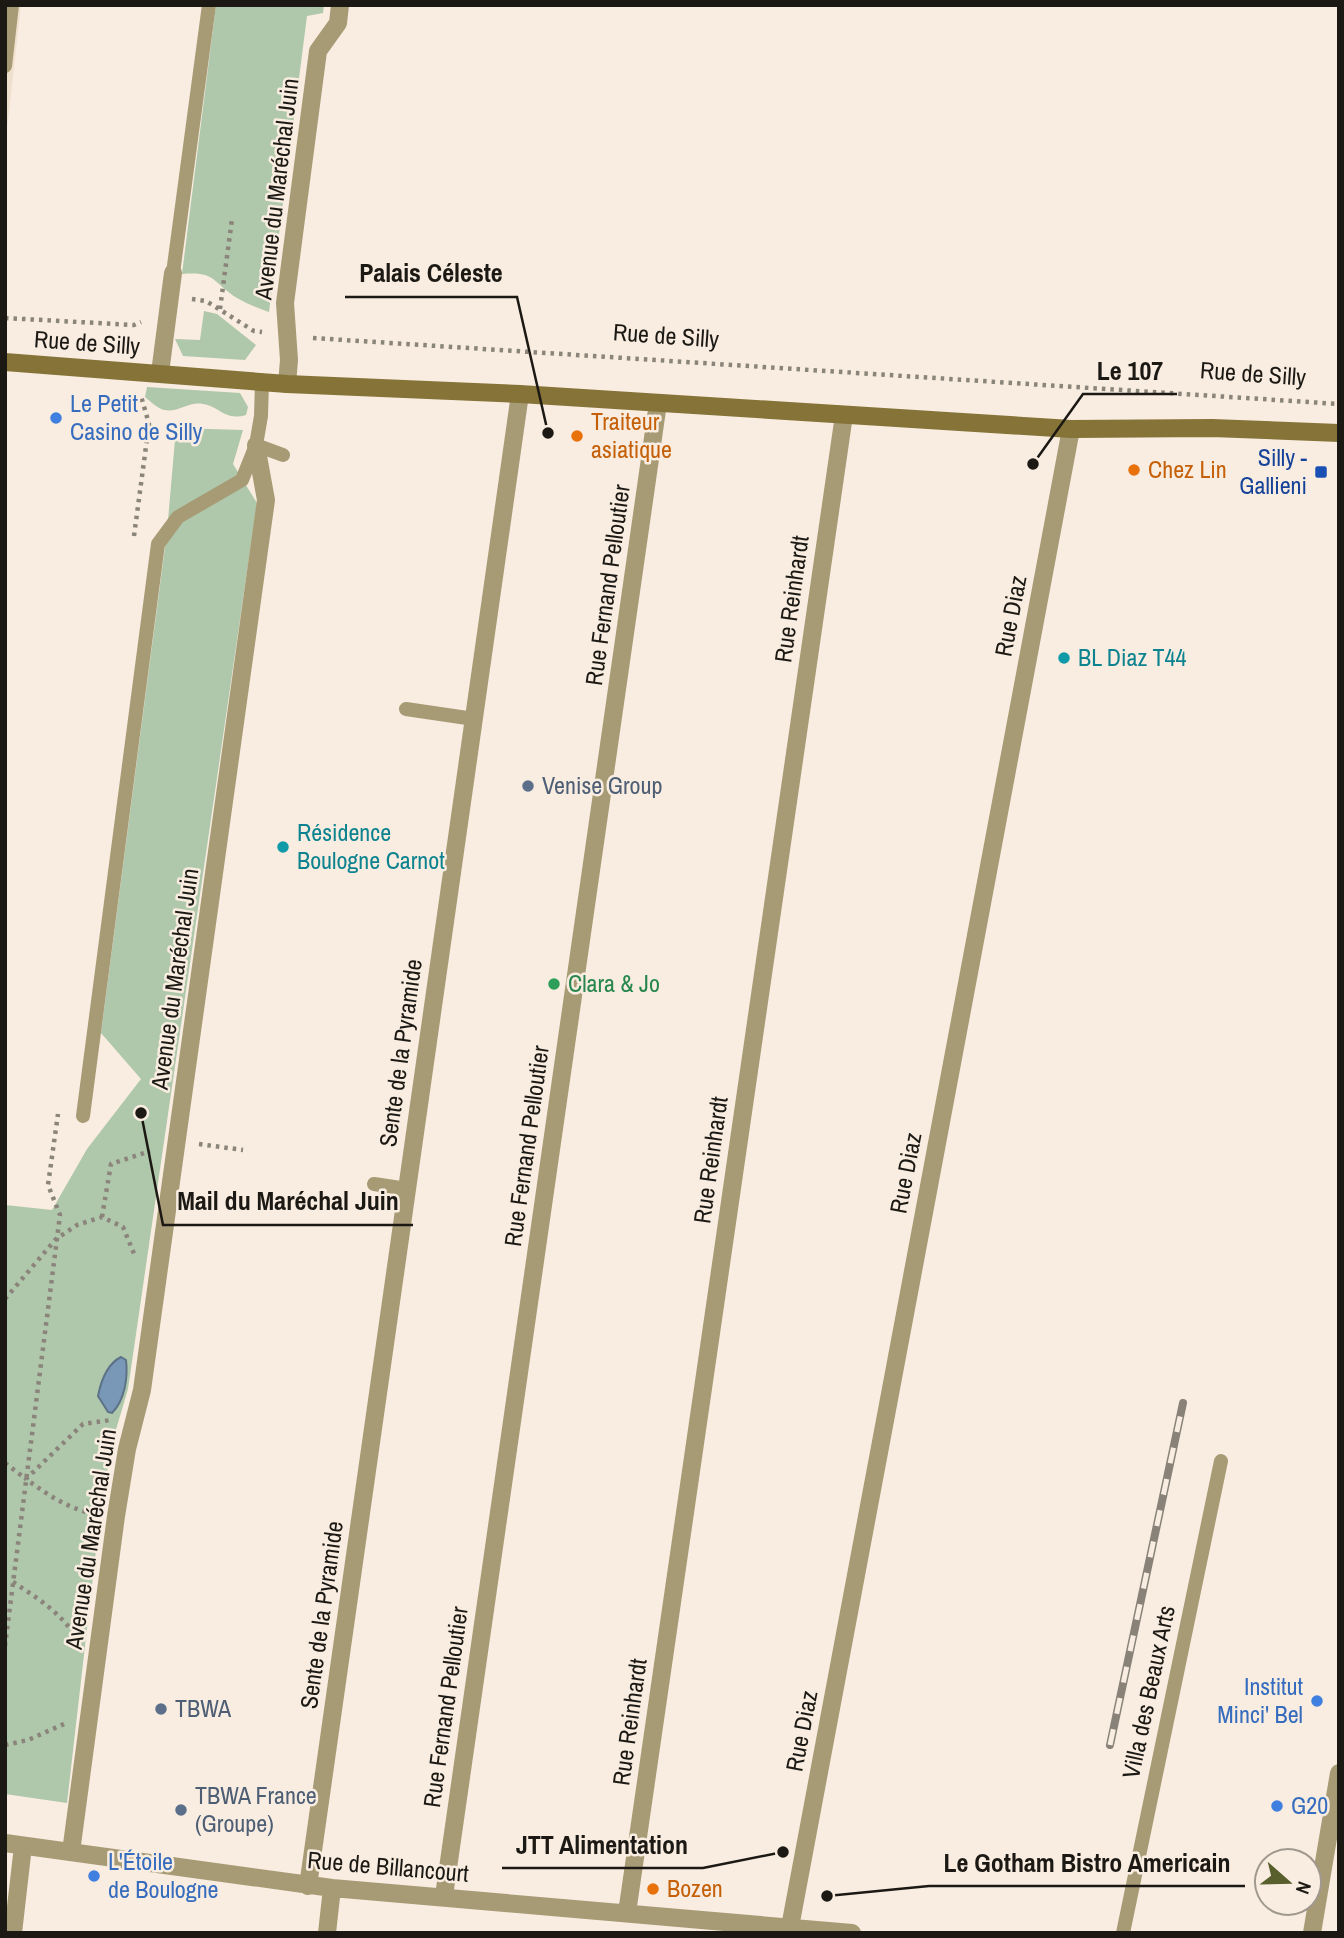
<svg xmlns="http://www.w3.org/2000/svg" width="1344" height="1938" font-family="'Archivo Narrow',sans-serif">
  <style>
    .built { fill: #efe0cd }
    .green { fill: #afc7aa }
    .water { fill: #7998b8; stroke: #5d7287; stroke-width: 2 }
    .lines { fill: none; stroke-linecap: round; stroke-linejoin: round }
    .path { stroke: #8b847b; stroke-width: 4.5; stroke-dasharray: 3.5 5; stroke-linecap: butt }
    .service { stroke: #a79b76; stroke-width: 14 }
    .pedestrian { stroke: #a79b76; stroke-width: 18 }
    .minor { stroke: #a79b76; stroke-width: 18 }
    .tertiary { stroke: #a79b76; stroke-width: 18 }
    .secondary { stroke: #857338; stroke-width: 18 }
    .rail-casing { stroke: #898279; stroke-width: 8 }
    .rail { stroke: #f8ede0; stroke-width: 5; stroke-dasharray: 16; stroke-linecap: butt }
    .shop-dot { fill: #3f7fe0; stroke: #f8ede0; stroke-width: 2.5 }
    .food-dot { fill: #e8710a; stroke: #f8ede0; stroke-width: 2.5 }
    .transit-dot { fill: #1a4fb4; stroke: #f8ede0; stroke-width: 2.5 }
    .culture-dot { fill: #0f9aa8; stroke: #f8ede0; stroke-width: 2.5 }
    .service-dot { fill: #5c6f8a; stroke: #f8ede0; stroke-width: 2.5 }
    .leisure-dot { fill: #2e9e5b; stroke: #f8ede0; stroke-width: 2.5 }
    .labels { text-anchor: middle; stroke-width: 5; stroke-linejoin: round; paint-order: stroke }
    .street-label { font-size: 24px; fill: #1c1914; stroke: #f8ede0 }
    .shop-label { font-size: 24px; fill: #366cbe; stroke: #f8ede0; text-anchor: start }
    .food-label { font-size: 24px; fill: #c56008; stroke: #f8ede0; text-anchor: start }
    .transit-label { font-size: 24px; fill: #164399; stroke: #f8ede0; text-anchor: end }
    .culture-label { font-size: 24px; fill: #0d838f; stroke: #f8ede0; text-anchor: start }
    .service-label { font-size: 24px; fill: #4e5e75; stroke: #f8ede0; text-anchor: start }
    .leisure-label { font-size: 24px; fill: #27864d; stroke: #f8ede0; text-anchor: start }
    .leader { fill: none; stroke: #1c1914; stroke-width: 2.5 }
    .callout-dot { fill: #1c1914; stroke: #f8ede0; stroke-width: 2.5 }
    .callout-label { font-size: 26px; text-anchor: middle; font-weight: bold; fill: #1c1914; stroke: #f8ede0; stroke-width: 5; stroke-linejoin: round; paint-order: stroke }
  </style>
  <rect width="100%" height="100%" fill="#f8ede0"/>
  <!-- built -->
  <path class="built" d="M5,5H21L5,146Z"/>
  <!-- green -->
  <path class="green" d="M216,5H324L323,13L307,16L269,312C258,308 247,304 237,298C212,282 216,271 182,274Z
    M204,311L217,314L256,345L245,360L183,356L175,339L200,340Z
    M147,387L240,393L248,407L246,415C224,421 221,407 203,404C189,401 178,413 164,410C157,408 151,402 145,397Z
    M176,428L243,430L233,464L257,503L128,1389L112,1443L100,1515L67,1803L5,1794V1205L52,1210L87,1149L141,1079L101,1033L167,532Z"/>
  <!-- water -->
  <path class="water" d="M121,1357L126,1360C128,1377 125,1400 112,1413L108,1412L98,1396C101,1381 107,1364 121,1357Z"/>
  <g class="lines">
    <!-- path -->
    <path class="path" d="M192,299L206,301L254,331L262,332
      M220,309L232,219
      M5,318L134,325L141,322
      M313,338L1339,404
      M134,536L149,424L141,396
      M199,1144L243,1150
      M102,1217L111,1164L150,1151
      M5,1299L56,1239L77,1225L102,1217L123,1227L135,1256
      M5,1463L26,1479
      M94,1514C67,1508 48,1495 26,1479L83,1424L111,1420
      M13,1582C36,1597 61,1613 75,1636
      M5,1646L60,1215L48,1185L58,1114
      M5,1745L28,1740L64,1724"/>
    <!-- service -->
    <path class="service" d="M5,66L12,5
      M173,273L209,5
      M256,445L283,455
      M406,709L474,719
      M83,1116L158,544L178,517L242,480L256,445L261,416L262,382
      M374,1184L407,1189
      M1123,1933L1221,1461"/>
    <!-- pedestrian -->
    <path class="pedestrian" d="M160,373L173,273
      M287,384L289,360L285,303L318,51L338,23L340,5
      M71,1852L116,1516L127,1449L142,1390L266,500L256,445"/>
    <!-- minor -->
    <path class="minor" d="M5,1843L332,1888L852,1933
      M308,1886L520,394
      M444,1896L658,403
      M627,1913L844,415
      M790,1927L1071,429
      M13,1933L23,1846
      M327,1933L332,1888"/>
    <!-- tertiary -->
    <path class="tertiary" d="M1312,1933L1339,1773"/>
    <!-- secondary -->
    <path class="secondary" d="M5,362L287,384L520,394L1071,429L1212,428L1339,433"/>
    <defs>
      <path id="rail" d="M1110,1745L1183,1403"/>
    </defs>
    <!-- rail casing -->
    <use href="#rail" class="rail-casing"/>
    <!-- rail -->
    <use href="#rail" class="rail"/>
  </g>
  <!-- markers -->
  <g class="shop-dot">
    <circle cx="56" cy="418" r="7"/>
    <circle cx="1317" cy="1701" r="7"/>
    <circle cx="1277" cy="1806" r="7"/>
    <circle cx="94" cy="1876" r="7"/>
  </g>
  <g class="food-dot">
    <circle cx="577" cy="436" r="7"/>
    <circle cx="1134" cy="470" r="7"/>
    <circle cx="653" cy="1889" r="7"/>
  </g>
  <rect class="transit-dot" x="1314" y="465" width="14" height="14" rx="3.5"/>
  <g class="culture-dot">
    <circle cx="1064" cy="658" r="7"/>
    <circle cx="283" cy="847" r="7"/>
  </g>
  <g class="service-dot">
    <circle cx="528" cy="786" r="7"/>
    <circle cx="161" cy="1709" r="7"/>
    <circle cx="181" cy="1810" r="7"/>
  </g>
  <circle class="leisure-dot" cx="554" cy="984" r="7"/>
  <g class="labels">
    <!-- street labels -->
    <g class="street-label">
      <text transform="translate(277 189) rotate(-83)" y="8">Avenue du Maréchal Juin</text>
      <text transform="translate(666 336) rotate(4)" y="8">Rue de Silly</text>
      <text transform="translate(87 343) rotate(4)" y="8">Rue de Silly</text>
      <text transform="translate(1253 374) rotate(4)" y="8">Rue de Silly</text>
      <text transform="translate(608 585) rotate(-82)" y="8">Rue Fernand Pelloutier</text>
      <text transform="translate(792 599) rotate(-82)" y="8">Rue Reinhardt</text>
      <text transform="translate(1011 616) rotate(-79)" y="8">Rue Diaz</text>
      <text transform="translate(175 979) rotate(-82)" y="8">Avenue du Maréchal Juin</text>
      <text transform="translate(401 1053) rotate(-82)" y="8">Sente de la Pyramide</text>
      <text transform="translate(527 1146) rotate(-82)" y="8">Rue Fernand Pelloutier</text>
      <text transform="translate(711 1160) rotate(-82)" y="8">Rue Reinhardt</text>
      <text transform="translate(906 1173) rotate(-79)" y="8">Rue Diaz</text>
      <text transform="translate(91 1539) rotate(-81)" y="8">Avenue du Maréchal Juin</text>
      <text transform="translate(322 1615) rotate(-82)" y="8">Sente de la Pyramide</text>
      <text transform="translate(1149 1692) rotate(-78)" y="8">Villa des Beaux Arts</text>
      <text transform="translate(446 1707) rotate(-82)" y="8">Rue Fernand Pelloutier</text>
      <text transform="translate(630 1722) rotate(-82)" y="8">Rue Reinhardt</text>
      <text transform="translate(802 1731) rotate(-79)" y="8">Rue Diaz</text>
      <text transform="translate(388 1867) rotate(5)" y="8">Rue de Billancourt</text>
    </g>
    <!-- shop labels -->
    <g class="shop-label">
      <text x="70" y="412">Le Petit<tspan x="70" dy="28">Casino de Silly</tspan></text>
      <text x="1303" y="1695" text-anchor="end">Institut<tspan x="1303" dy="28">Minci' Bel</tspan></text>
      <text x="1291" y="1814">G20</text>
      <text x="108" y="1870">L'Étoile<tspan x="108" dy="28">de Boulogne</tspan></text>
    </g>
    <!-- food labels -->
    <g class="food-label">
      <text x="591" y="430">Traiteur<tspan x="591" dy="28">asiatique</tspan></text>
      <text x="1148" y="478">Chez Lin</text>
      <text x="667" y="1897">Bozen</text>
    </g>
    <!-- transit labels -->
    <g class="transit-label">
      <text x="1307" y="466">Silly -<tspan x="1307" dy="28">Gallieni</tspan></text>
    </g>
    <!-- culture labels -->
    <g class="culture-label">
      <text x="1078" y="666">BL Diaz T44</text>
      <text x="297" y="841">Résidence<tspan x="297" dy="28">Boulogne Carnot</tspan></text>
    </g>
    <!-- service labels -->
    <g class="service-label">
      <text x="542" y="794">Venise Group</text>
      <text x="175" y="1717">TBWA</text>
      <text x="195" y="1804">TBWA France<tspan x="195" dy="28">(Groupe)</tspan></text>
    </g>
    <!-- leisure labels -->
    <g class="leisure-label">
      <text x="568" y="992">Clara &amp; Jo</text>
    </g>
  </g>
  <!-- callouts -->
  <path class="leader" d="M548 433L517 297H345M1033 464L1083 394H1177M141 1113L163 1225H413M783 1852L703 1868H502M827 1896L929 1886H1245"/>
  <g class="callout-dot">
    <circle cx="548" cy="433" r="7"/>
    <circle cx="1033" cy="464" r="7"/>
    <circle cx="141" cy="1113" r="7"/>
    <circle cx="783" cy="1852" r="7"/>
    <circle cx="827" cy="1896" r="7"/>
  </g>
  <g class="callout-label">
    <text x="431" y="282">Palais Céleste</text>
    <text x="1130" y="380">Le 107</text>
    <text x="288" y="1210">Mail du Maréchal Juin</text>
    <text x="602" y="1854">JTT Alimentation</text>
    <text x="1087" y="1872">Le Gotham Bistro Americain</text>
  </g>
  <!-- border -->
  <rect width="1344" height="1938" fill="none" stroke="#1c1914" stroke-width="14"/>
  <!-- north arrow -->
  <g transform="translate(1288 1882) rotate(110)"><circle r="33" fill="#f8ede0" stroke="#a0988e" stroke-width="2"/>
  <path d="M0-5L12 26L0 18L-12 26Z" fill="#585e2c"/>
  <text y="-10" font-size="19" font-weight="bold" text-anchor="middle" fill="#1c1914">N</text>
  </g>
</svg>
